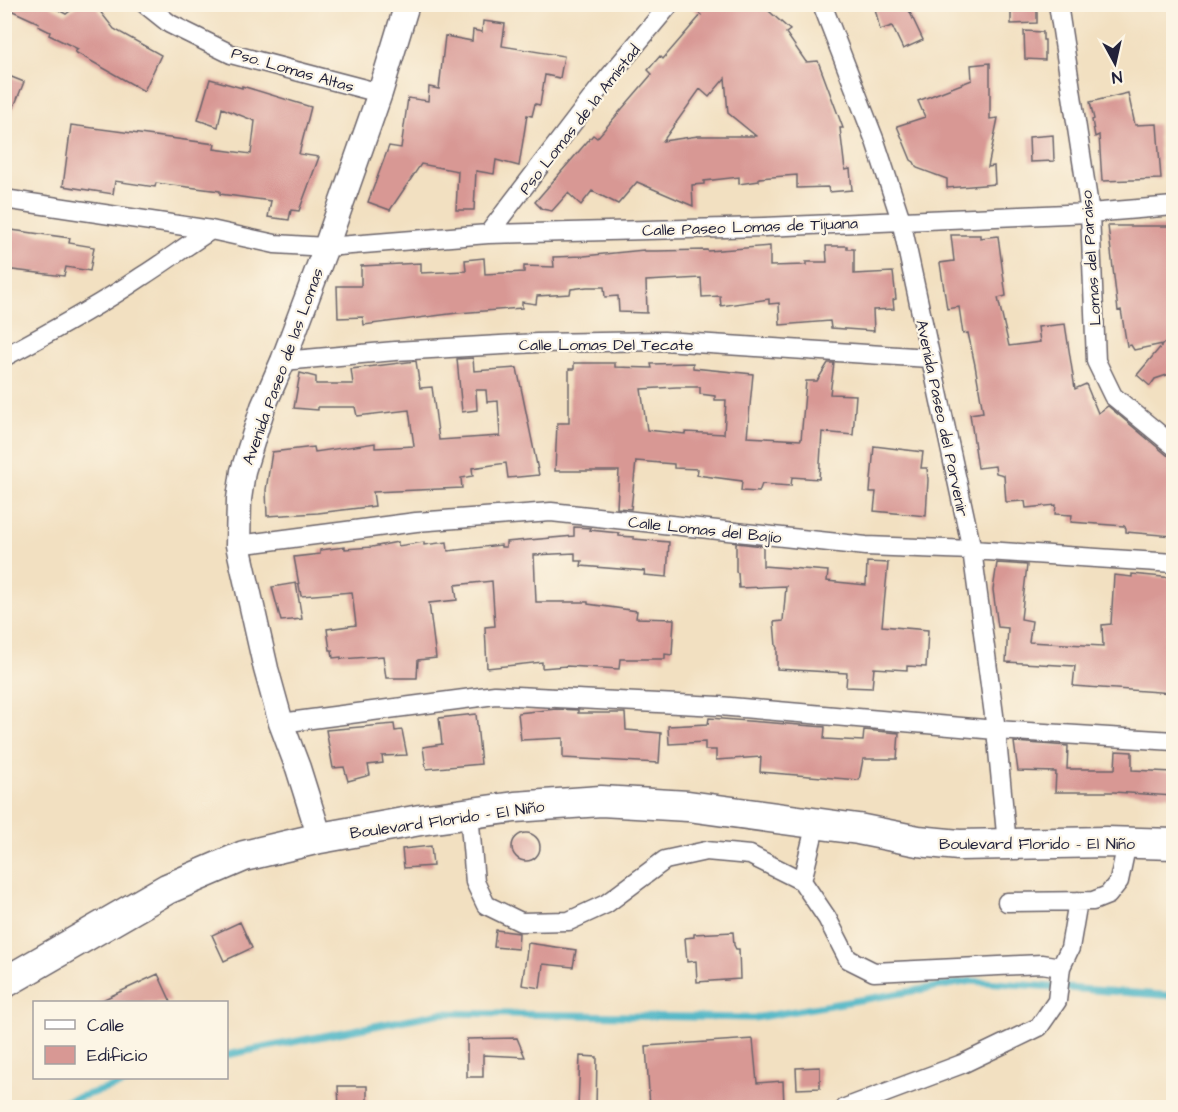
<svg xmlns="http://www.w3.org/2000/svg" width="1178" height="1112" font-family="'Architects Daughter',sans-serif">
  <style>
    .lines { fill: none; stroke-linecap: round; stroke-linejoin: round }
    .stream { stroke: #48b4c5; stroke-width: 7 }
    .building { fill: #d89894; fill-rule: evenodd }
    .minor-casing { stroke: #6b646a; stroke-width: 21 }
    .tertiary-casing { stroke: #6b646a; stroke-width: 27 }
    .primary-casing { stroke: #6b646a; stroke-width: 33 }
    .minor { stroke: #fff; stroke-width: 18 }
    .tertiary { stroke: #fff; stroke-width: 24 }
    .primary { stroke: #fff; stroke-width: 30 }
    .labels { text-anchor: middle; stroke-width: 4.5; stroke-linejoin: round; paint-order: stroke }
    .street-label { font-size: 16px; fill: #22223b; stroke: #fcf5e5 }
  </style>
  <rect width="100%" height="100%" fill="#fcf5e5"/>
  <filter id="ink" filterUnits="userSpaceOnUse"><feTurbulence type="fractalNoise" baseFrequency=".0167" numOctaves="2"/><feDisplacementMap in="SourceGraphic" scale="12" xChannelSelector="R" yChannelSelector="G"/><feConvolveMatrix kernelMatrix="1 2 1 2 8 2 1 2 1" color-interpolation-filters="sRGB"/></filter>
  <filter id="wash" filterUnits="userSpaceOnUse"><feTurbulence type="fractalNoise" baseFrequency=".008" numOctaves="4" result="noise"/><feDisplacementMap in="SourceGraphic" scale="24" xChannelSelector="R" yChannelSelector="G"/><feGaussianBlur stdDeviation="1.35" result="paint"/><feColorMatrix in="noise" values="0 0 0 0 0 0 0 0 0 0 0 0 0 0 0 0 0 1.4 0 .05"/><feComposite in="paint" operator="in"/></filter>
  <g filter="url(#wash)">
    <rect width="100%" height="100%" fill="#f2e0c1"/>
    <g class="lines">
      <!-- stream -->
      <path class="stream" d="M226,1055L441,1013L754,1018L971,981L1174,996
        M42,1108L143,1078"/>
    </g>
    <g id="blocks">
      <!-- building -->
      <path class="building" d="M4,4H47L66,14L78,5H95L114,29L161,55L144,91L75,52L78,49L49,35L50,32L38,26L39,23L4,7Z
        M687,4H761L790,30L786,33L806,62L818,61L843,128H840L845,170L850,169L852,190L829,192L828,187L797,188V175L759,178V181L739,184V177L704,181V184L692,185L693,206L637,182L618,204L592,191L581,205L568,193L552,211L542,209L535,202L593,135L597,138L652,74L648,70L660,56L663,59L701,15ZM725,78L728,113L756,136H698L663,141L700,89L709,97Z
        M874,4H906L923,40L903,49L892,26L880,30Z
        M1011,4H1037V23L1011,24Z
        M483,21L505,24L502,46L564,56L560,78L545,75L540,105L535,104L532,116L527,115L519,166L496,160L494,174L476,171L474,210H456L458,171L421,164L390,210L368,202L389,146L401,148L408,98L428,101L429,87L439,89L445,36L472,41L473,30L482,32Z
        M1024,31L1043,32V40H1045V60L1025,59Z
        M990,63V119L998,118L988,167L994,166L995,184L947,188V179L917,168L914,162L911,160L897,126L925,117L918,101L972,80L971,65Z
        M4,74L24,82L5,129H4Z
        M210,79L242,88V86L311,107L299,154L319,157L299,211L291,210L289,220L268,217L271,201L220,194V191L156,183L155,187L115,181L113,194L63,186L71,125L215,144L214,149L251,154L255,121L222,108L218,127L198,120Z
        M1128,93L1135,125L1157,124L1161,179L1102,181L1099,135L1095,137L1092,120L1094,119L1090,102Z
        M1053,135L1054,161L1030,162L1029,137Z
        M1108,226H1173V373L1155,379L1150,386L1137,375L1163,344L1134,350L1131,345L1127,346L1121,310L1118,311Z
        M11,230L70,238L69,243L94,247L90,271L66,267L64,276L4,269V252H8Z
        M951,235H980V238L998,236L1006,296L998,298L1009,346L1040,342L1038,327L1065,324L1075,389L1086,384L1098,413L1108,406L1167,455L1173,457V536L1126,532V528L1124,526L1071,522L1072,515L1055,514L1056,505L1026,508L1025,501L1006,502L1004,475L996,473L995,466L978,468L970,414L983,412L975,365L968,333L963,334L959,307L947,309L940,263L954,261Z
        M770,246V266L806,265V262H827L826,246H847V249H854V274L893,272L896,299L893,300L894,309L873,310L874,331L831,328L830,321L780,325L779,303L769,304V299L721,306L720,296L702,297L701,278L646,281L647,313L619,312L618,296L605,297L604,287H587L571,289L570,294L537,296L536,304L522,302V308L457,313L364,325L363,317L338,318L337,286H361V266L421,263V273L466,271L465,260L484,258L485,274L524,272V266L554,267L553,257L584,256L644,250L645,251H657L707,250L708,251Z
        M473,358L474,371L517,368L539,475L508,478L506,463L472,468L473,476L461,478L462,488L373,492L375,506L318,513L267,516L266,490L272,452L314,447L315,452L375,443V448L414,446L409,410L357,416L355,407H318V410L294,408L300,373L316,377V384H353L351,369L416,361L420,388L432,387L439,440L500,436L498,401L487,402L486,390H476L477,410L462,412L457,359Z
        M574,363H615V367L652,368L651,364L693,363V368L753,374L747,437L801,440L806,381H817L828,363H834L830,394L856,395L853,435L822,432L819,479L792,477L791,486L762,484L759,492L741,491L742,481L697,475L698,469L674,468V464L636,461L631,509L617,508L619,471H555L557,423H569V369H574ZM677,387H700V394L715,396V400H726L724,434L685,432V434L647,430L641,389Z
        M874,446L923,452L921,468H927L928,480L926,516L874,511L876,492H870Z
        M574,527L591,528L590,530L619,533V536L634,537V539L669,542L667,577L644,575L645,571L581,566L582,561H575V553L534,555L536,602H588V604L637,611L636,618L674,619L672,655L665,654V659H620L619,669L567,666L542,668V662L487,668L485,627L495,626L492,581L455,585L457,600L429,603L436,658L418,660L417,678H386L383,656L341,659V657L333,658L332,650H330L327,629L356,625L352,592L301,596L294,557L320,554V550L345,547V549L372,547L398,542V546L424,542V545L447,542L448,551L501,545V547H506V542L574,536Z
        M736,543L763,546V566L828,571L827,581L866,585L867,562L888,563L882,626L928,630L926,667L907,666V670L874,668L872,688L846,687L847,673L777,669V646H776L774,622L783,621L786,586L739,588L738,573L736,572Z
        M997,563L1027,565L1021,619L1032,621L1029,642L1103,646L1102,625L1111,624L1114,575L1132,577V574L1173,578V693L1073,686L1075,666L1006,662L1008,628L998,627L993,590Z
        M296,583L302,619L281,621L272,587Z
        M556,709L578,710V713H625L626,730L661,733L659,763L563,758V738L521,740L518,713Z
        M476,714L481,764L426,769L423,747L442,744L439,718Z
        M709,718L825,727L824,739L863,741L864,730L899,733L897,759H863L859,780L760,772L761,757L716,760V750H705V742L669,744L668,726L708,724Z
        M394,724L395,731L402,730L407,755L382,756L383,763L368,765L370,775L348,781L344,767L333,768L326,730Z
        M1014,742L1068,746L1067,769H1115L1116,751L1132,752V770L1173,772V796L1114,792H1055L1056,772L1018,771Z
        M512 847a14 14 0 1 1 28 0a14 14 0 1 1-28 0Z
        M431,846L433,866L404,868L402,849Z
        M240,922L252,948L224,961L212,935Z
        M496,930L519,933L518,949L494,947Z
        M733,932L734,945L736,949H739L740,979L697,982L696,961L687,962L685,938L694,937V934Z
        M528,943L576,950L573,967L543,964L540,988L522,985Z
        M158,974L171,1002H98Z
        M517,1038L525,1057L483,1055V1077H467V1039Z
        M753,1039L757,1083L783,1081L784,1107H650L646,1046Z
        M580,1056L597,1057L596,1107H578Z
        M820,1067V1088L797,1089L796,1068Z
        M338,1086H367V1107H339Z"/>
    </g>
  </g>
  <g filter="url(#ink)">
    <use href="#blocks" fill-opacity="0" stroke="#6b646a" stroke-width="1.5"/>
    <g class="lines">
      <defs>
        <path id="minor" d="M145,4L170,24L231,54L380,93
          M822,4L875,141L901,220L972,550L996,730L1007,844
          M1058,4L1090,213L1096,361L1113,396L1174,446
          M4,199L211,230L275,244L326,247L488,234L764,227L1090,213L1174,206
          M488,234L598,90L670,4
          M4,357C51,332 97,307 141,277C165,262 187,245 211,230
          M283,361L395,351L537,343L664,341L929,358
          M238,545L416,522L551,512L866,546L972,550L1174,563
          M281,723L495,695L719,706L996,730L1174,741
          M469,813L475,882L486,905L521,922L569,921L606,904L665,860L706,851L750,855L802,881L827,918L848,959L874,972L1042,964L1061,967L1057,1001L1039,1027L962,1064L845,1108
          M802,881L816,823
          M1007,902L1093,901L1108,895L1119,881L1127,843
          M1061,967L1070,948L1078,901"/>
        <path id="tertiary" d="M320,838L298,768L281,723L266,669L238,545L239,499L243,471L263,407L283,361L326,247L380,93L407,4"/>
        <path id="primary" d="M4,983L167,889L244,856L320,838L420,820L515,807L601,801L688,806L858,829L918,841L959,845L1106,842L1174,844"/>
      </defs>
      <!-- minor casing -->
      <use href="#minor" class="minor-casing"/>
      <!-- tertiary casing -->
      <use href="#tertiary" class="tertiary-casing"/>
      <!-- primary casing -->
      <use href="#primary" class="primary-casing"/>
      <!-- minor -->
      <use href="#minor" class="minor"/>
      <!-- tertiary -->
      <use href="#tertiary" class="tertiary"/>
      <!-- primary -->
      <use href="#primary" class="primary"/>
    </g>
  </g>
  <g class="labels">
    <!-- street labels -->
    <g class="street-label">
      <text transform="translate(293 69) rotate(16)" y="6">Pso. Lomas Altas</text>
      <text transform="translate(579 119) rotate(-52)" y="6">Pso Lomas de la Amistad</text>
      <text transform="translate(750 226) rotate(-2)" y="6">Calle Paseo Lomas de Tijuana</text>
      <text transform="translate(1090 258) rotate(-94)" y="6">Lomas del Paraiso</text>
      <text x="606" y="350">Calle Lomas Del Tecate</text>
      <text transform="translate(282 366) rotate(-70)" y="6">Avenida Paseo de las Lomas</text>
      <text transform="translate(943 418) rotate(78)" y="6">Avenida Paseo del Porvenir</text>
      <text transform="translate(705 529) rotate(6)" y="6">Calle Lomas del Bajío</text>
      <text transform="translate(447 819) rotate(-8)" y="6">Boulevard Florido - El Niño</text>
      <text x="1037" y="849">Boulevard Florido - El Niño</text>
    </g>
  </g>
  <!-- margin -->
  <rect width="1178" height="1112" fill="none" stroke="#fcf5e5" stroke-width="24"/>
  <!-- legend -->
  <rect x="33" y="1001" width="195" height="78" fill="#fcf5e5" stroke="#a5a1a1" stroke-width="1.5"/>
  <rect x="45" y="1020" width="30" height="9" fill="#ffffff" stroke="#a5a1a1" stroke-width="1.5"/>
  <text x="87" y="1031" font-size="18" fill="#22223b">Calle</text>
  <rect x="45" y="1046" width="30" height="18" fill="#d89894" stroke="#a5a1a1" stroke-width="1.5"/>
  <text x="87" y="1061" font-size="18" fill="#22223b">Edificio</text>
  <!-- north arrow -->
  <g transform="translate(1115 63) rotate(172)" stroke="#fcf5e5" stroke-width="4.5" paint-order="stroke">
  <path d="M0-4.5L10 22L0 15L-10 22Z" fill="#22223b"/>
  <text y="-9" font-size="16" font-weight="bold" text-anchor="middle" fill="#22223b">N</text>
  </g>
</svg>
